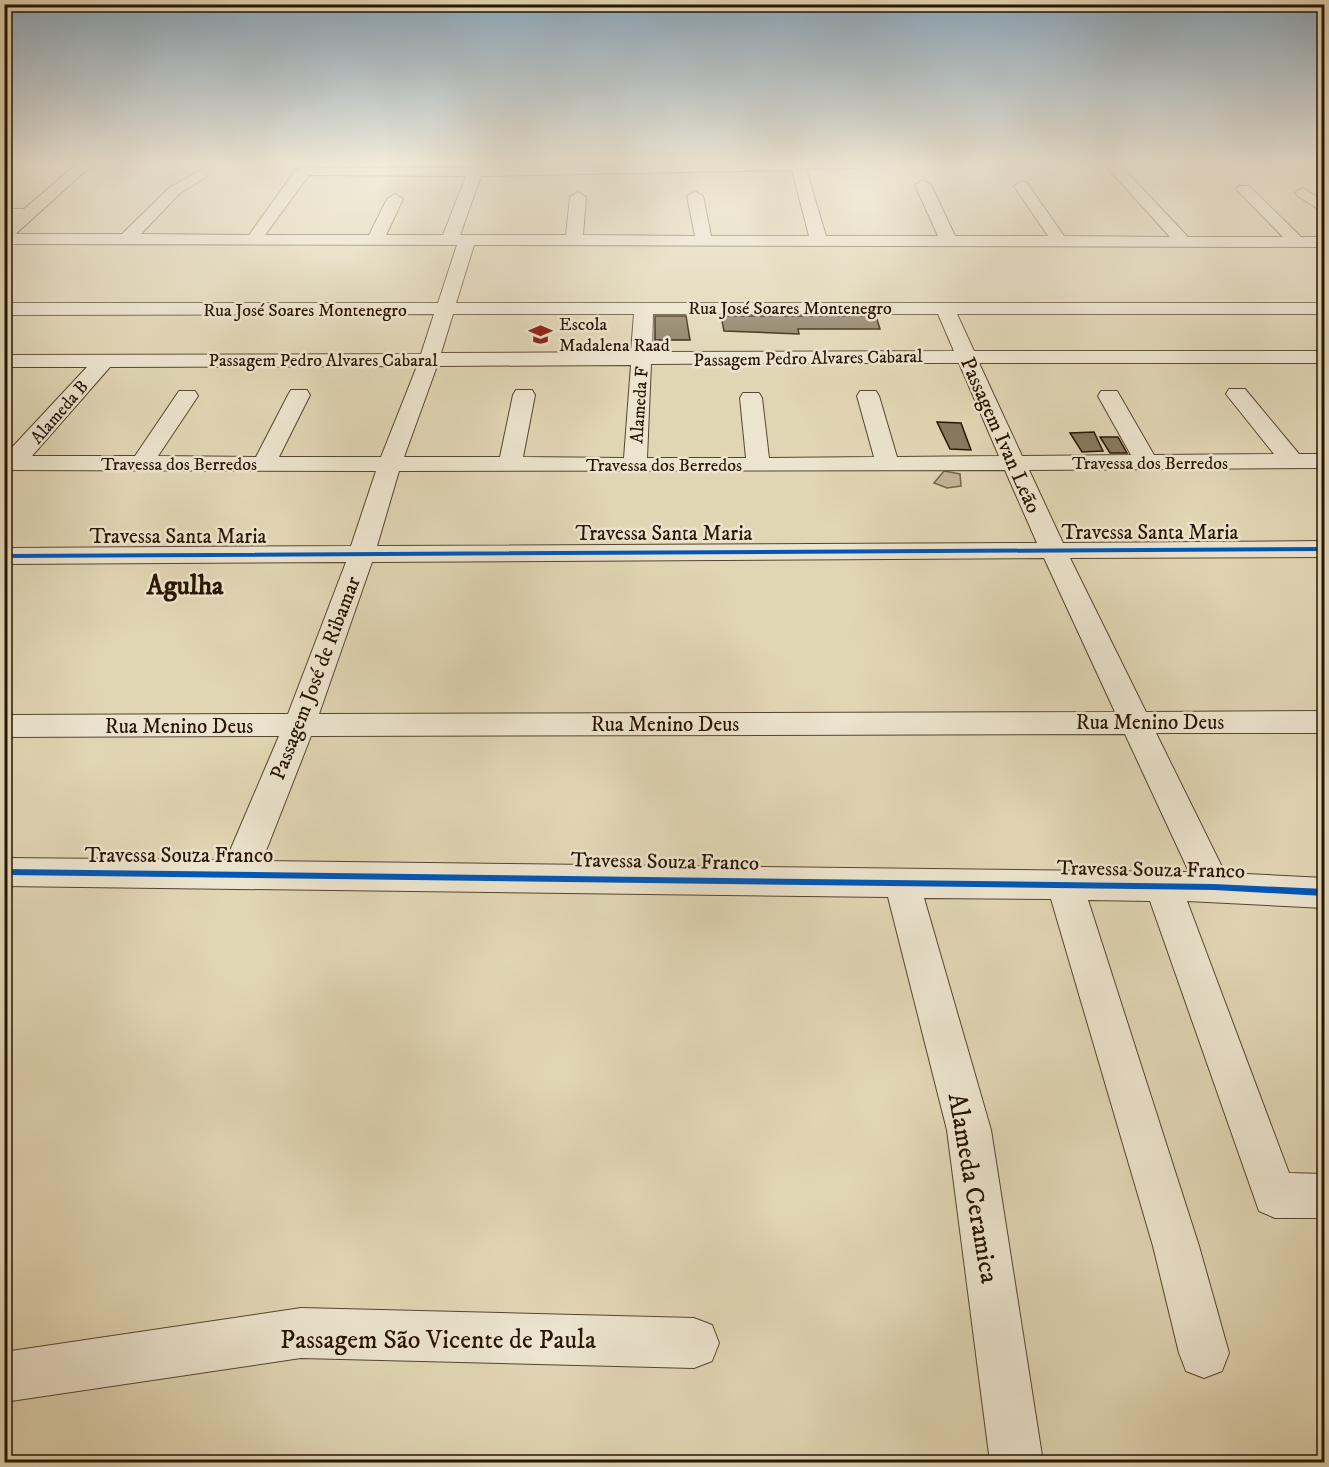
<svg xmlns="http://www.w3.org/2000/svg" width="1329" height="1467" font-family="'IM FELL DW Pica',serif">
  <style>
    .green { fill: #c2b596; stroke: #75654c; stroke-width: 1.5 }
    .building { fill: #88795f; stroke: #281502; stroke-width: 1.5 }
    .lines { fill: none; stroke-linecap: round; stroke-linejoin: round }
    .minor-casing { stroke: #56452e; stroke-width: 2 }
    .major-casing { stroke: #281502; stroke-width: 2 }
    .minor { fill: #ece4ce; fill-rule: evenodd }
    .major { fill: #e1d6b4; fill-rule: evenodd }
    .cycleway-casing { stroke: #ece4ce; stroke-width: 3 }
    .cycleway { fill: #0057b8; fill-rule: evenodd }
    .labels { text-anchor: middle; stroke-width: 5; stroke-linejoin: round; paint-order: stroke }
    .far-street-label { font-size: 18px; fill: #281502; stroke: #ece4ce }
    .far-poi-label { font-size: 18px; fill: #281502; stroke: #ece4ce; text-anchor: start }
    .street-label { font-size: 21px; fill: #281502; stroke: #ece4ce }
    .near-street-label { font-size: 26px; fill: #281502; stroke: #ece4ce }
    .district-label { font-size: 27px; font-weight: bold; fill: #281502; stroke: #ece4ce }
  </style>
  <rect width="100%" height="100%" fill="#e1d6b4"/>
  <filter id="stains"><feTurbulence type="fractalNoise" baseFrequency=".00333" numOctaves="4"/><feColorMatrix values="0 0 0 0 .2 0 0 0 0 .09 0 0 0 0 .02 0 0 0 .5 -.17"/></filter>
  <radialGradient id="worn" r=".72"><stop offset=".6" stop-color="#630" stop-opacity="0"/><stop offset="1" stop-color="#630" stop-opacity=".3"/></radialGradient>
  <!-- green -->
  <path class="green" d="M944,471L960,474L961,486L947,488L934,483Z"/>
  <!-- building -->
  <path class="building" d="M655,316H686L690,340H655Z
    M721,316H876L880,329H798L799,334L724,331Z
    M937,422L961,423L971,450L950,449Z
    M1094,432L1103,451L1082,452L1070,433Z
    M1100,437H1118L1127,453H1110Z"/>
  <g class="lines">
    <defs>
      <path id="minor" d="M471,164H485L484,167L868,164L861,168L806,169L826,236H938L915,185L923,180L931,185L955,236H1048L1014,186L1022,181L1027,183L1064,236L1170,237L1104,164H1119L1188,237H1283L1239,192L1236,189L1239,186H1249L1301,237H1324V247L474,245L456,303H1324V314H957L974,351H1324V363H979L1022,456L1131,455L1098,396L1101,391H1117L1120,396L1154,455L1274,454L1226,394L1229,389H1245L1299,454H1324V468L1029,470L1063,543L1324,541V557L1070,558L1146,712L1324,711V733H1156L1225,873L1324,878V908L1187,901L1289,1173L1324,1174V1218H1275L1259,1211L1150,901L1088,900L1199,1246L1229,1353L1222,1371L1204,1378L1186,1371L1179,1353L1153,1246L1051,899L924,898L991,1130L1043,1462H990L947,1130L888,897L4,886V858L226,860L279,736L4,737V715L288,714L346,562L4,564V548L351,546L376,471L4,470V456L87,367H4V355L421,354L434,314L4,315V303H438L457,245L4,244V234H122L169,188L201,170L208,174L206,177L179,194L141,234L249,235L295,171L301,168H469ZM792,170L809,236H711L703,196L695,191L687,196L695,236L583,235L586,197L578,192L570,197L566,235H460L481,176ZM309,175L466,176L443,235H386L403,199L395,194L387,199L369,235H265ZM453,314H634L631,352L441,353ZM653,314H938L954,351L652,352ZM829,363H959L999,456L897,457L879,396L876,391H860L857,396L874,457L769,458L762,398L759,393H743L740,398L746,458H647L651,364ZM631,365L624,458L523,457L535,395L532,390H516L513,395L500,457H404L437,366ZM417,366L381,457H279L310,395L307,390H291L288,395L256,457L158,456L198,396L195,391H179L135,456H32L110,367ZM1005,470L1037,543L377,546L399,471ZM1044,558L1115,712L319,714L372,562ZM1125,734L1189,872L262,861L311,736Z
        M1303,188L1324,201V213L1298,196L1295,193L1298,190Z
        M4,209H28L36,214L28,219H4Z
        M301,1308L694,1318L712,1325L719,1343L712,1361L694,1368L301,1358L4,1402V1352Z"/>
      <path id="major" d="M77,164H93L10,239L4,240V226Z"/>
    </defs>
    <!-- minor casing -->
    <use href="#minor" class="minor-casing"/>
    <!-- major casing -->
    <use href="#major" class="major-casing"/>
    <!-- minor -->
    <use href="#minor" class="minor"/>
    <!-- major -->
    <use href="#major" class="major"/>
    <defs>
      <path id="cycleway" d="M1324,547V551L4,558V554Z
        M4,869L1214,884L1324,889V896L1214,890L4,875Z"/>
    </defs>
    <!-- cycleway casing -->
    <use href="#cycleway" class="cycleway-casing"/>
    <!-- cycleway -->
    <use href="#cycleway" class="cycleway"/>
  </g>
  <!-- sky -->
  <linearGradient id="sky" x2="0" y2="1"><stop stop-color="#8ca7bb"/><stop offset="0.44" stop-color="#f2eddd"/><stop offset="1" stop-color="#f2eddd" stop-opacity="0"/></linearGradient>
  <rect width="1329" height="370" fill="url(#sky)"/>
  <!-- icons -->
  <defs>
    <symbol id="school-bare" viewBox="-9 -9 18 18"><path d="M0-5L7-2L0 1L-7-2ZM-4 1L0 2.5L4 1V4Q0 6-4 4Z" fill="#8f2418" stroke="#ece4ce" stroke-width="2.5" paint-order="stroke"/></symbol>
  </defs>
  <g fill-rule="evenodd">
    <use href="#school-bare" x="524" y="318" width="33" height="33"/>
  </g>
  <g class="labels">
    <!-- far-street labels -->
    <g class="far-street-label">
      <text x="790" y="314">Rua José Soares Montenegro</text>
      <text x="305" y="316">Rua José Soares Montenegro</text>
      <text transform="translate(808 358) rotate(-1)" y="6">Passagem Pedro Alvares Cabaral</text>
      <text x="323" y="366">Passagem Pedro Alvares Cabaral</text>
      <text transform="translate(639 405) rotate(-86)" y="6">Alameda F</text>
      <text transform="translate(59 412) rotate(-49)" y="6">Alameda B</text>
      <text x="1150" y="469">Travessa dos Berredos</text>
      <text x="179" y="470">Travessa dos Berredos</text>
      <text x="664" y="471">Travessa dos Berredos</text>
    </g>
    <!-- far-poi labels -->
    <g class="far-poi-label">
      <text x="559" y="330">Escola<tspan x="559" dy="21">Madalena Raad</tspan></text>
    </g>
    <!-- street labels -->
    <g class="street-label">
      <text transform="translate(1001 435) rotate(66)" y="7">Passagem Ivan Leão</text>
      <text x="1150" y="539">Travessa Santa Maria</text>
      <text x="664" y="540">Travessa Santa Maria</text>
      <text x="178" y="543">Travessa Santa Maria</text>
      <text transform="translate(315 678) rotate(-69)" y="7">Passagem José de Ribamar</text>
      <text x="1150" y="729">Rua Menino Deus</text>
      <text x="665" y="731">Rua Menino Deus</text>
      <text x="179" y="733">Rua Menino Deus</text>
      <text x="179" y="862">Travessa Souza Franco</text>
      <text transform="translate(665 861) rotate(1)" y="7">Travessa Souza Franco</text>
      <text transform="translate(1151 869) rotate(1)" y="7">Travessa Souza Franco</text>
    </g>
    <!-- near-street labels -->
    <g class="near-street-label">
      <text transform="translate(974 1188) rotate(80)" y="9">Alameda Ceramica</text>
      <text x="438" y="1348">Passagem São Vicente de Paula</text>
    </g>
    <!-- district labels -->
    <g class="district-label">
      <text x="185" y="594">Agulha</text>
    </g>
  </g>
  <!-- margin -->
  <rect width="1329" height="1467" fill="none" stroke="#e1d6b4" stroke-width="24"/>
  <rect x="6" y="6" width="1317" height="1455" fill="none" stroke="#281502" stroke-width="3"/>
  <rect x="12" y="12" width="1305" height="1443" fill="none" stroke="#281502" stroke-width="1.5"/>
  <rect width="100%" height="100%" filter="url(#stains)"/>
  <rect width="100%" height="100%" fill="url(#worn)"/>
</svg>
